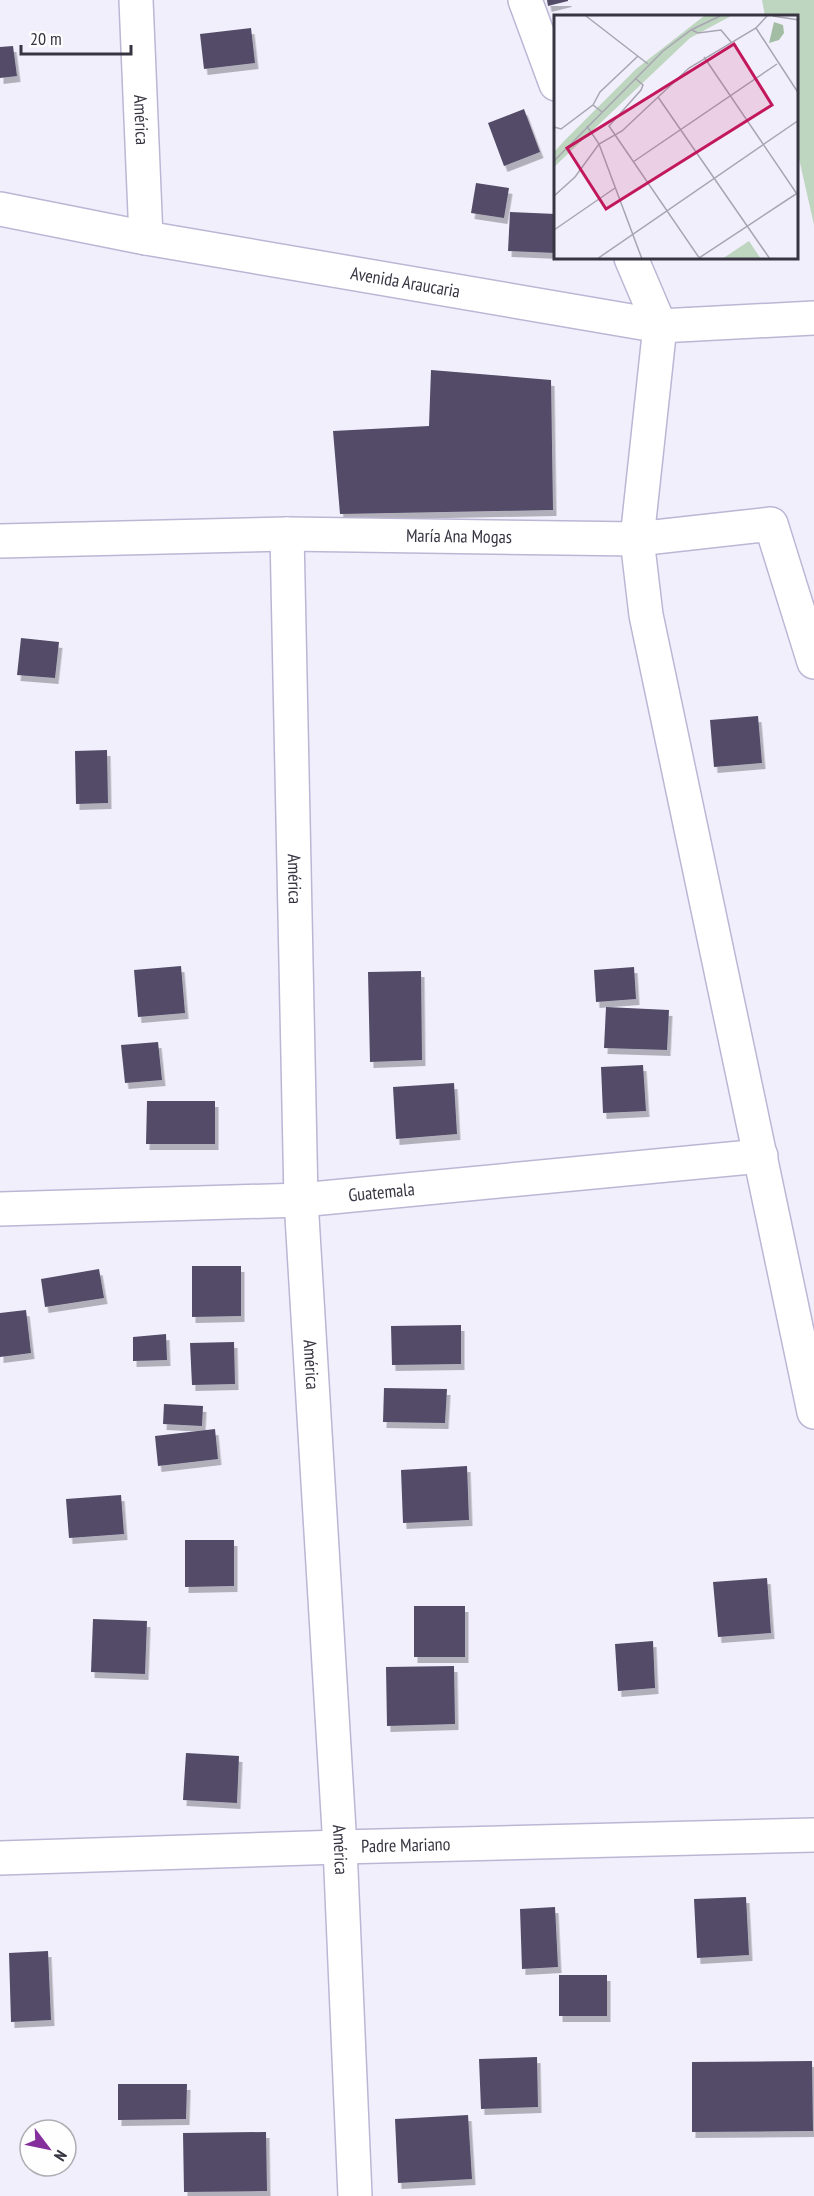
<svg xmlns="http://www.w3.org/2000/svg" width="814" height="2196" font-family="'PT Sans Narrow',sans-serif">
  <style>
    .green { fill: #bed6bf }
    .building { fill: #524c68; filter: url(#shadow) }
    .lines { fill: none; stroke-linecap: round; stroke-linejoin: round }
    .minor-casing { stroke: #bcb6d5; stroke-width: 36 }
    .major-casing { stroke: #bcb6d5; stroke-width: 36 }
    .minor { stroke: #fff; stroke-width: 33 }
    .major { stroke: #fff; stroke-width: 33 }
    .labels { text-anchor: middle; stroke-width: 6; stroke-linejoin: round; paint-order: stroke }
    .street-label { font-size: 18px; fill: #383542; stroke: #fefefe }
    .inset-road { fill: none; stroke: #a8a5b2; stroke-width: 1.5 }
    .view { fill: #c2185b; fill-opacity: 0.15; stroke: #c2185b; stroke-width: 3 }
    .inset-edge { fill: none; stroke: #383542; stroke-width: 3 }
  </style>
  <defs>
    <filter id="shadow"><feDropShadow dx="3.5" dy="6" stdDeviation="0" flood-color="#0004"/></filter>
  </defs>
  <rect width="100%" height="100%" fill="#f2effc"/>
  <!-- green -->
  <path class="green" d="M762,0H814V225L798,154V16H765Z"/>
  <!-- building -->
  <path class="building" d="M547,0H568V1L548,6Z
    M251,28L255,63L204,69L200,34Z
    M13,46L17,76L0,78V47Z
    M524,109L540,152L504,166L488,123Z
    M476,183L509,188L504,218L471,213Z
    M510,212L556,214V253L508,251Z
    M431,370L551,380L553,510L340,514L333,431L429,426Z
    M21,638L59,642L55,678L17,675Z
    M758,716L762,763L714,767L710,720Z
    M107,750L108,803L76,804L75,751Z
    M181,966L185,1013L138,1017L134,970Z
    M634,967L636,999L596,1002L594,970Z
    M421,971L422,1060L370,1062L368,972Z
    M606,1007L669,1010L667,1050L604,1048Z
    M158,1042L162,1080L125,1083L121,1045Z
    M643,1065L646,1111L603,1113L601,1067Z
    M454,1083L457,1134L396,1139L393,1087Z
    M147,1101H215V1144H146Z
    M192,1266H241V1316L192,1317Z
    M99,1269L104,1298L45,1307L41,1279Z
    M26,1310L31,1353L0,1357V1313Z
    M461,1325V1364L392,1365L391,1326Z
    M166,1334L167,1360L133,1361V1337Z
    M234,1342L235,1384L192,1385L190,1343Z
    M384,1388L447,1389L445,1423L383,1422Z
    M164,1404L203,1406L202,1426L163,1424Z
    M215,1429L218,1459L158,1466L155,1436Z
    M467,1466L469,1520L403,1523L401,1470Z
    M121,1495L124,1534L69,1538L66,1499Z
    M185,1540H234V1586L185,1587Z
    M767,1578L771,1633L718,1637L713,1582Z
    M414,1606H465V1657H414Z
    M93,1619L147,1621L145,1674L91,1672Z
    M653,1641L655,1688L618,1691L615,1644Z
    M454,1666L455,1724L387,1726L386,1667Z
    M186,1753L239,1756L237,1803L183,1800Z
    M746,1897L749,1955L697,1958L694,1899Z
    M555,1907L558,1967L522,1969L520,1909Z
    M48,1951L51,2020L11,2022L9,1953Z
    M559,1975H607V2016H559Z
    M537,2057L538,2107L481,2109L479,2059Z
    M812,2061L813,2131L692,2132V2062Z
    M118,2084H187L186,2119L118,2120Z
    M468,2115L472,2179L398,2183L395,2119Z
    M266,2132L267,2191L184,2192L183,2133Z"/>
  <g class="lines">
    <defs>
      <g id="minor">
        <path id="s1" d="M136,0L146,238"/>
        <path d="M525,0L556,84"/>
        <path d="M631,258L660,326L637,539L646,615L814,1412"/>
        <path id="s2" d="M287,534L301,1200L340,1847L355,2196"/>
        <path id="s3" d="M0,541L287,534L637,539L771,524L814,662"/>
        <path id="s4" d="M0,1209L301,1200L761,1156"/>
        <path id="s5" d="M0,1858L340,1847L814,1835"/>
      </g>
      <g id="major">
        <path id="s6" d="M0,209L146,238L660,326L814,318"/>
      </g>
    </defs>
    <!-- minor casing -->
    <use href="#minor" class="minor-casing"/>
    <!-- major casing -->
    <use href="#major" class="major-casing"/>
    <!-- minor -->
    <use href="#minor" class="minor"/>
    <!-- major -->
    <use href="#major" class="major"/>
  </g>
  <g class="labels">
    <!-- street labels -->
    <g class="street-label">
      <text dy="6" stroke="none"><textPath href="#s1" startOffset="120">América</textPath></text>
      <text dy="6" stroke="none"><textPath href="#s6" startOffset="412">Avenida Araucaria</textPath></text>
      <text dy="6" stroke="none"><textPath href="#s3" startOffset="459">María Ana Mogas</textPath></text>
      <text dy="6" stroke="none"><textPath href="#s2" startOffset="345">América</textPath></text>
      <text dy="6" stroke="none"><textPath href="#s4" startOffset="382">Guatemala</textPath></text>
      <text dy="6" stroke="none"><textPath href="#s2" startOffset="831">América</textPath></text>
      <text dy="6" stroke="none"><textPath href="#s5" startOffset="406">Padre Mariano</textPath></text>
      <text dy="6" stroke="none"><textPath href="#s2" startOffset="1317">América</textPath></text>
    </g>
  </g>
  <!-- overview -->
  <g transform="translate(554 15)">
    <rect width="244" height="244" fill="#f2effc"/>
    <path d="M150,1H177L136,23L0,152V137L12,124L82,54ZM195,226L207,244H168Z" fill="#bed6bf"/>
    <path d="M220,7L229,10L230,18L225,25L215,28Z" fill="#a3bda4"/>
    <path class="inset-road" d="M32,1L94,49M219,1L245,5M202,13L245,79M138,15L144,18L167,15L177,27M150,42L245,182M82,64L89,70L87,75L55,111L146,244M104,82L216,244M39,90L46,77L84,41M33,111L45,129L88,244M0,112L7,114L39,90L48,97M0,146L109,36L137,15L166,1M79,147L223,49M0,181L21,162L45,129L68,116L135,53L202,13L213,1M0,215L61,173M145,243L245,177M43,244L245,105"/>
    <path class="view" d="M180,29L218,90L52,194L13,133Z"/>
    <rect width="244" height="244" class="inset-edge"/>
  </g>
  <!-- north arrow -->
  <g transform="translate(48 2148) rotate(122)"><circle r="28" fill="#fefefe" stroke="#afaeb3" stroke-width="1.5"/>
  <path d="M0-4.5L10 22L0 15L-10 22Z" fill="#852f9c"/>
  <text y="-9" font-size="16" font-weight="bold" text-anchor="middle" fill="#383542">N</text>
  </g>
  <!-- scale -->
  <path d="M21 45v9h110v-9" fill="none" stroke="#383542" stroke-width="3"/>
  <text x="30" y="45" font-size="18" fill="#383542" stroke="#fefefe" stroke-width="4.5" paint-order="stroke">20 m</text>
</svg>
